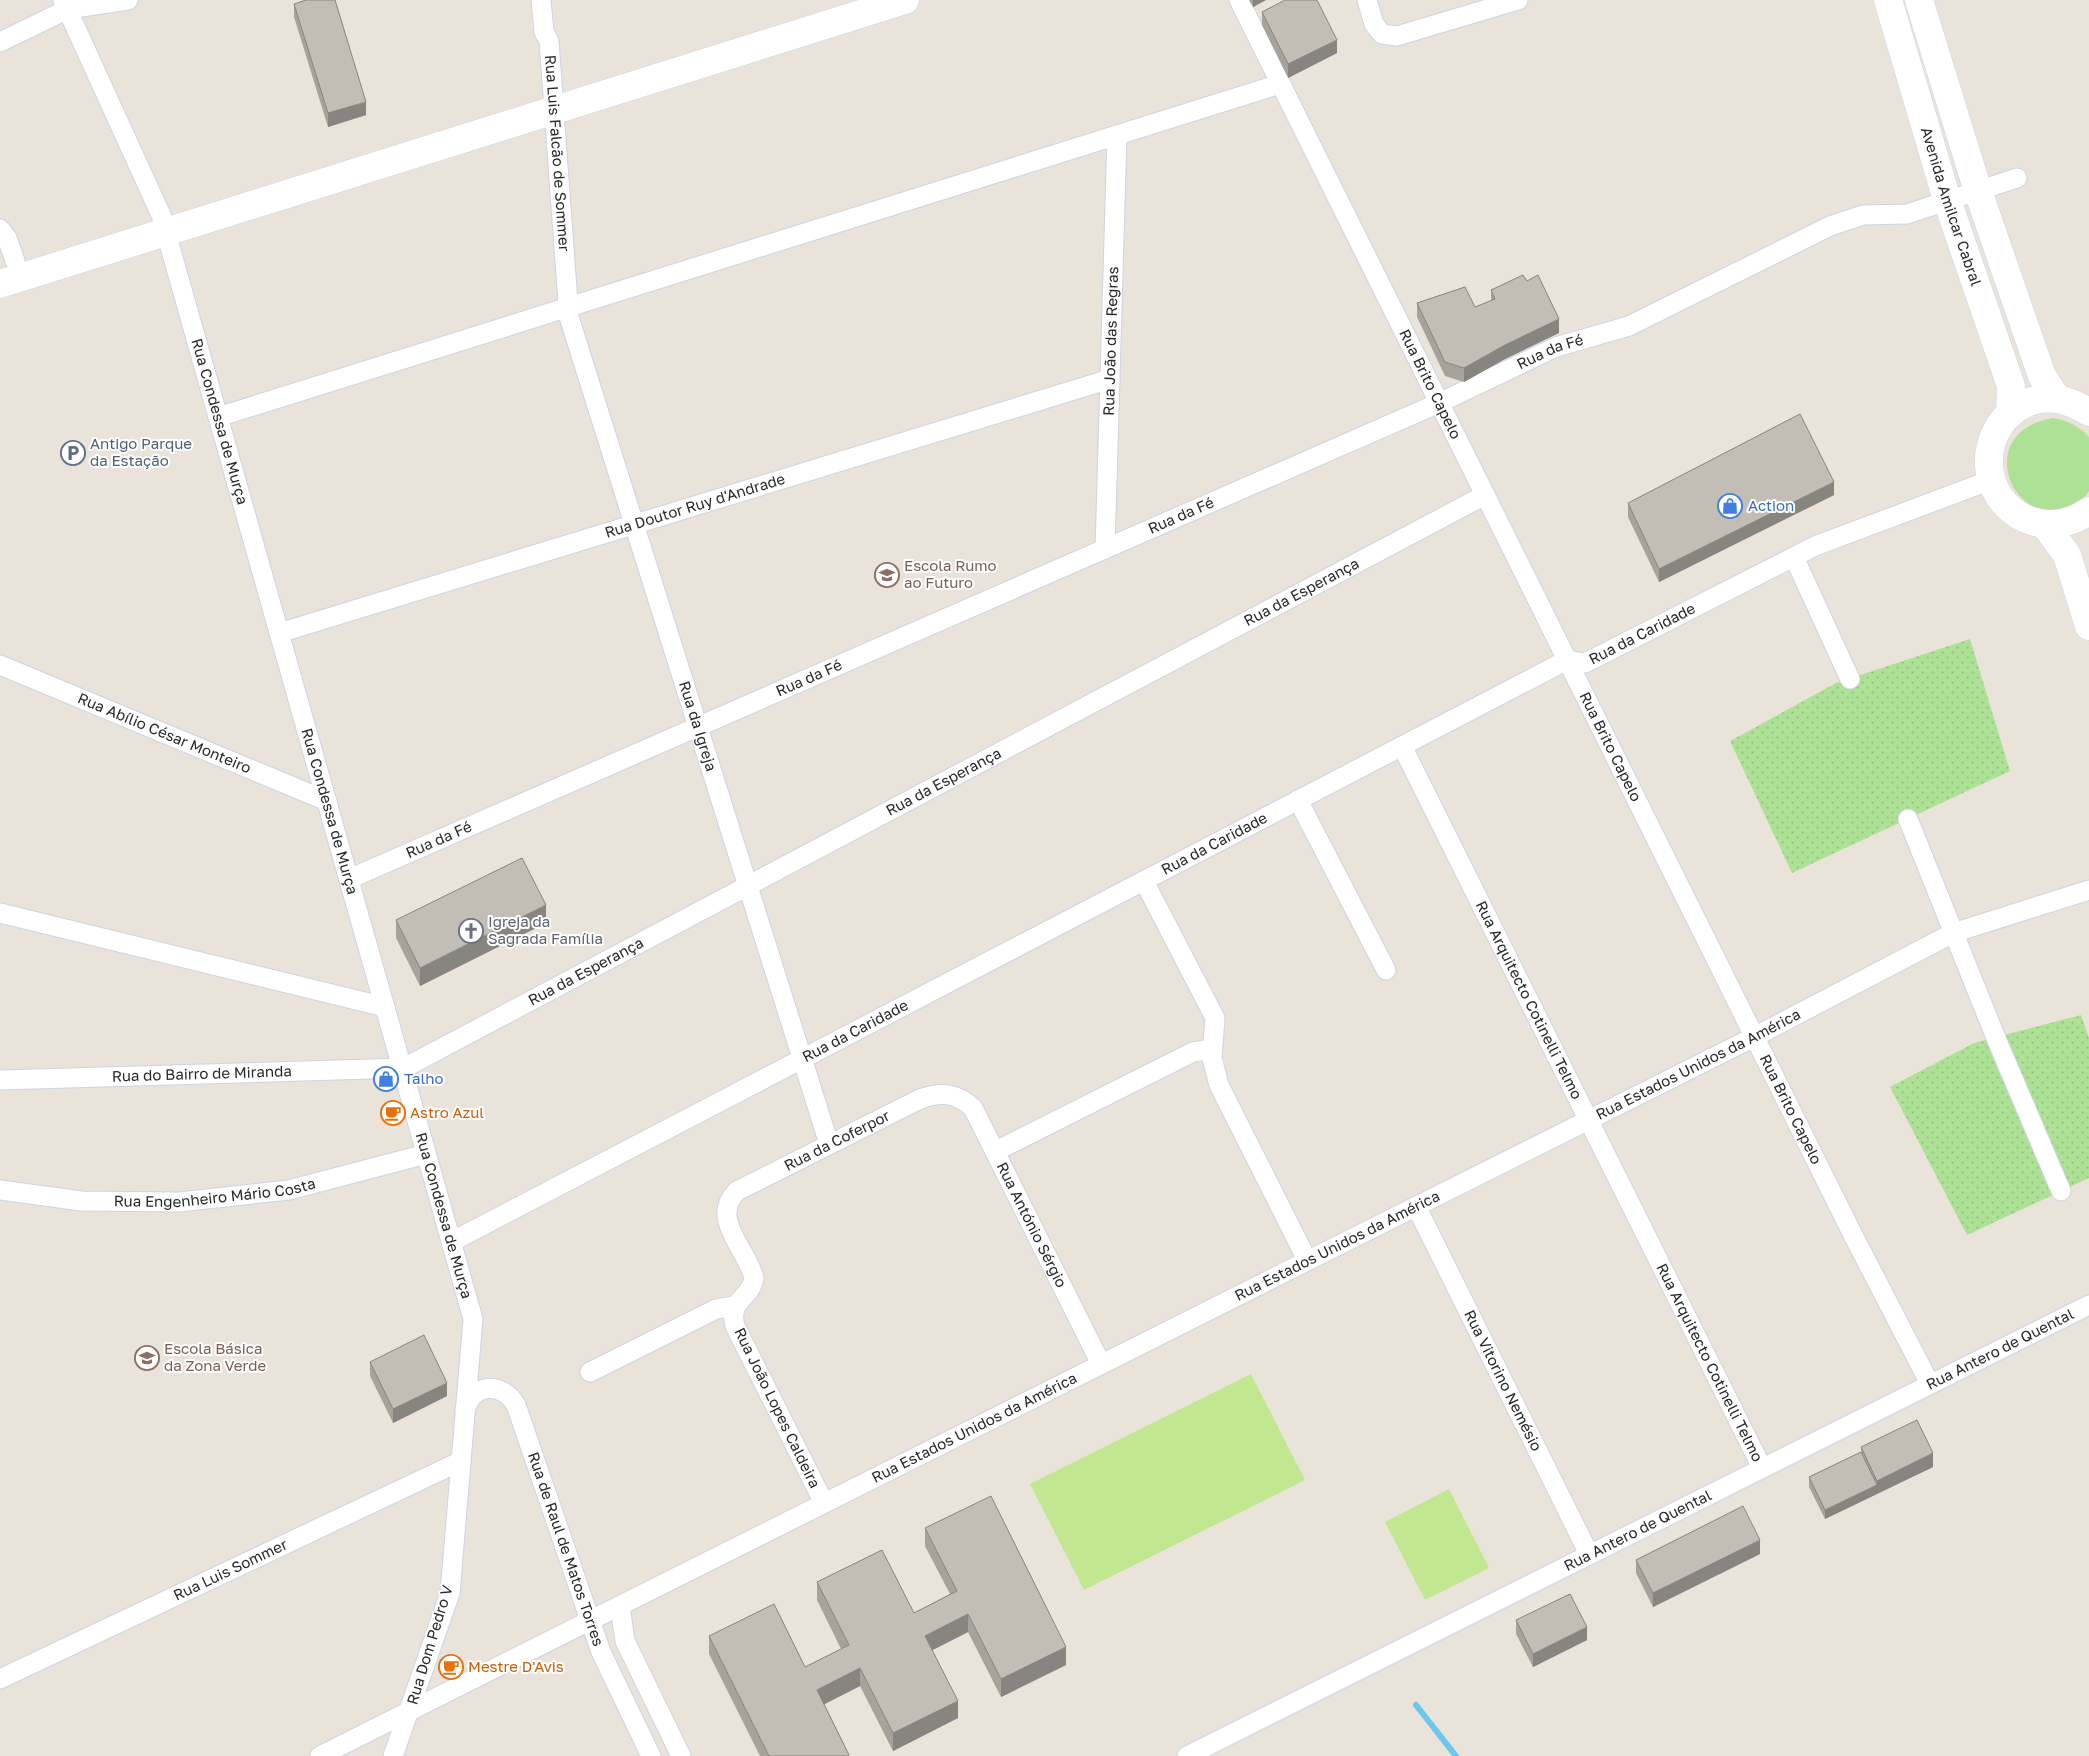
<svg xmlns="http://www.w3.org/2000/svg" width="2089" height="1756" font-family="'Golos Text',sans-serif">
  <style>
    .grass { fill: #ade196 }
    .park { fill: url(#park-dots) }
    .pitch { fill: #c1e891 }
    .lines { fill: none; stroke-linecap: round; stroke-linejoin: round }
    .stream { stroke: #6dc7ec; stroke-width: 6 }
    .street-casing { stroke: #cfd2e1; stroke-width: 21 }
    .secondary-casing { stroke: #cfd2e1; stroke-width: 29 }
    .street { stroke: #fff; stroke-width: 19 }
    .secondary { stroke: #fff; stroke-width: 28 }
    .wall { fill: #a7a39c }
    .shaded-wall { fill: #88847f }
    .building { fill: #c2bdb5; stroke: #88847f }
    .labels { text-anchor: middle; stroke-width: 4; stroke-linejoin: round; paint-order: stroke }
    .street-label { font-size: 15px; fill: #282828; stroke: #fff }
    .service-label { font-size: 15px; fill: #4e5e75; stroke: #fff; text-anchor: start }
    .shop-label { font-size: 15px; fill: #366cbe; stroke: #fff; text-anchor: start }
    .education-label { font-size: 15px; fill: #785e54; stroke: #fff; text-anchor: start }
    .worship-label { font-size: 15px; fill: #5b616d; stroke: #fff; text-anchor: start }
    .food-label { font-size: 15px; fill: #c56008; stroke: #fff; text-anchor: start }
  </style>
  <defs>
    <pattern id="park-dots" width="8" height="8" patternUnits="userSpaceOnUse" patternTransform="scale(1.25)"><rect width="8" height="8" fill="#ade196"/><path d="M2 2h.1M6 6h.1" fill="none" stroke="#95c181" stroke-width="1.8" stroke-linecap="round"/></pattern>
  </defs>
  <rect width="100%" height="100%" fill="#eae3d9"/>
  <!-- grass -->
  <path class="grass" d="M2053,418C2068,421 2078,425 2089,437V491C2084,499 2076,503 2067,507C2010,529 1973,431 2053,418Z"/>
  <!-- park -->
  <path class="park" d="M1970,639L2010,771L1792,873L1730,741L1836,683Z
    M2081,1015L2089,1038V1178L1967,1235L1890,1087L1974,1043Z"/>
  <!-- pitch -->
  <path class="pitch" d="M1251,1374L1305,1480L1084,1590L1030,1484Z
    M1449,1489L1489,1568L1425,1600L1385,1522Z"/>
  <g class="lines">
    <!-- stream -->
    <path class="stream" d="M1416,1705L1456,1756"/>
    <defs>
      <g id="street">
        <path id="s1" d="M63,0L161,215L473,1319L450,1593L393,1756"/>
        <path id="s2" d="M541,0L544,32L549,41L569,317L829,1144"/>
        <path id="s3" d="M1239,0L1852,1233L1930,1384"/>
        <path d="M1367,0L1374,24L1382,34L1397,36L1518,0"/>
        <path d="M0,42L68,9L128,0"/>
        <path d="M0,229L7,238L15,261"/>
        <path d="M218,417L1280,84"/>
        <path id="s4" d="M1105,549L1117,135"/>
        <path d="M1794,557L1850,679"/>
        <path id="s5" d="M279,633L1110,379"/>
        <path id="s6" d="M0,665L327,801"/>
        <path id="s7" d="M1402,746L1762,1468"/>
        <path d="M1298,800L1386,970"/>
        <path d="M1908,819L1998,1043L2061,1191"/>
        <path id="s8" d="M349,879L1439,403L1556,347L1629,326L1830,226L1863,215L1907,214L2017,178"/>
        <path d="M1144,881L1215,1018L1212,1058L1219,1085L1307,1260"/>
        <path d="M0,913L385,1007"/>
        <path id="s9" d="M0,1080L404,1068L1485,495"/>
        <path d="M996,1151L1193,1052L1212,1049"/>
        <path id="s10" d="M0,1190L81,1201L179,1202L289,1190L426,1154"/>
        <path id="s11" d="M1416,1206L1589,1554"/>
        <path id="s12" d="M451,1242L1567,660L1585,663L1815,546L1991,480"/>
        <path d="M590,1372L716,1309L735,1306"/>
        <path id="s13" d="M465,1411C472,1383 502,1381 516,1405L601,1652L651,1756"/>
        <path id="s14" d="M824,1503L735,1326C728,1299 751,1299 754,1278C747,1249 709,1218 737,1191L920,1099C941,1091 957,1093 973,1108L1101,1364"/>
        <path d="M620,1606L625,1641L681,1756"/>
        <path id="s15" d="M0,1679L461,1461"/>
        <path id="s16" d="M320,1756L1754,1037L1953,933L2089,890"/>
        <path id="s17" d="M1187,1756L2089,1305"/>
      </g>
      <g id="secondary">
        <path id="s18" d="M1888,0L1947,200L2011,386L2010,414"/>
        <path d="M1919,0L1978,191L2042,376L2057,399"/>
        <path d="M0,284L905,0"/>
        <path d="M2089,412C2079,406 2069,401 2057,399C1999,392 1967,463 2006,505C2014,513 2024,519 2035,522C2055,527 2072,523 2089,511"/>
        <path d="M2045,525L2067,555L2089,626"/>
      </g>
    </defs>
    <!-- street casing -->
    <use href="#street" class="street-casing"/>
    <!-- secondary casing -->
    <use href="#secondary" class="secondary-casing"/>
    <!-- street -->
    <use href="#street" class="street"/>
    <!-- secondary -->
    <use href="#secondary" class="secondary"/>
  </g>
  <!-- wall -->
  <path class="wall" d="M1249,0H1266L1253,7Z
    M294,4L366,115L328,127L294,17Z
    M1262,12L1337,53L1288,78L1262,25Z
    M1527,281L1559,333L1505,359L1464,382L1445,376L1417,317V303L1475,307L1491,301V290Z
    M1834,495L1659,582L1628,517V503Z
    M396,920L546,923L420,986L396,938Z
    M370,1362L447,1396L393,1423L370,1376Z
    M1861,1447L1933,1467L1825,1519L1809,1487V1477L1861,1452Z
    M925,1528L1066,1665L1001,1697L968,1632L932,1650L958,1718L893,1751L860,1686L824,1704L849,1756H760L709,1654V1636L805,1667L841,1649L817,1600V1582L914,1613L950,1594L925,1546Z
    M1760,1554L1653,1607L1636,1573V1560Z
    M1516,1620L1587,1640L1533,1667L1516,1634Z"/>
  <!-- shaded-wall -->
  <path class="shaded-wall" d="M1253,0H1266L1253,7Z
    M1337,40V53L1288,78V64Z
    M366,102V115L328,127V113Z
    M1559,319V333L1505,359L1464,382V368L1505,345Z
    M1834,482V495L1659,582V569Z
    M546,905V923L420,986V968Z
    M447,1383V1396L393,1423V1409Z
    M1933,1453V1467L1825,1519V1510L1877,1485V1481Z
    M1760,1540V1554L1653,1607V1593Z
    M968,1614V1632L925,1654V1636Z
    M1587,1627V1640L1533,1667V1654Z
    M1066,1647V1665L1001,1697V1679Z
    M860,1668V1686L817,1708V1690Z
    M958,1701V1718L893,1751V1733Z"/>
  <!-- building -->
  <path class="building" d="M306,0H335L366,102L328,113L294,4Z
    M1285,0H1317L1337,40L1288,64L1262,12Z
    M1523,275L1527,281L1538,275L1559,319L1505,345L1464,368L1445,362L1417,303L1465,287L1475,307L1495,299L1491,290Z
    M1800,414L1834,482L1659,569L1628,503Z
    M522,858L546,905L420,968L396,920Z
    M424,1335L447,1383L393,1409L370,1362Z
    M1917,1420L1933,1453L1877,1481L1861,1447Z
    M1861,1452L1877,1485L1825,1510L1809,1477Z
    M991,1496L1066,1647L1001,1679L968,1614L925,1636L958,1701L893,1733L860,1668L817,1690L849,1755L847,1756H769L709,1636L774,1604L805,1667L849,1645L817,1582L882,1550L914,1613L957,1591L925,1528Z
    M1743,1506L1760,1540L1653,1593L1636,1560Z
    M1570,1594L1587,1627L1533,1654L1516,1620Z"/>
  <!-- icons -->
  <defs>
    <symbol id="parking-ring" viewBox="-11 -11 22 22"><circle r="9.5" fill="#fff" stroke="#5c6f8a" stroke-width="1.5"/><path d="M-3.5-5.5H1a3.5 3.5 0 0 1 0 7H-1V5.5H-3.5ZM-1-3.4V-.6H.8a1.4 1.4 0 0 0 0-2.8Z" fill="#5c6f8a"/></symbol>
    <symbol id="shop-ring" viewBox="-11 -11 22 22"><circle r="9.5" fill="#fff" stroke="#3f7fe0" stroke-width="1.5"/><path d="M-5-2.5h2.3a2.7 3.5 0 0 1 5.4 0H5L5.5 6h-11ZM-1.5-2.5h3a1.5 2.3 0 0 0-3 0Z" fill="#3f7fe0"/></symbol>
    <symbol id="school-ring" viewBox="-11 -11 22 22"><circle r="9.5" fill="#fff" stroke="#8d6e63" stroke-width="1.5"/><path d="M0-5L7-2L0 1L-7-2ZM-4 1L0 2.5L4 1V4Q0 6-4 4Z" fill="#8d6e63"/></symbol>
    <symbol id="church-ring" viewBox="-11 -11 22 22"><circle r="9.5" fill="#fff" stroke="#6b7280" stroke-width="1.5"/><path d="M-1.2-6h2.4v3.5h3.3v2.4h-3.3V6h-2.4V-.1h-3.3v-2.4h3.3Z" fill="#6b7280"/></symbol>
    <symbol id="cafe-ring" viewBox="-11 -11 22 22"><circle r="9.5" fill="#fff" stroke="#e8710a" stroke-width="1.5"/><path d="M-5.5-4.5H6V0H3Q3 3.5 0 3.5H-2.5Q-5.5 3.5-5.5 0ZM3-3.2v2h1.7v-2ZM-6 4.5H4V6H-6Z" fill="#e8710a"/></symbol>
  </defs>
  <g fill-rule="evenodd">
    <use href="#parking-ring" x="59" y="439" width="28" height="28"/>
    <use href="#shop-ring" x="1716" y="492" width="28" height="28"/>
    <use href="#school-ring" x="873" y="561" width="28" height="28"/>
    <use href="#church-ring" x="457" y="917" width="28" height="28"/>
    <use href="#shop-ring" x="372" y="1065" width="28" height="28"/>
    <use href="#cafe-ring" x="379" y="1099" width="28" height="28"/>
    <use href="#school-ring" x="133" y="1344" width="28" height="28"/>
    <use href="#cafe-ring" x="437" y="1653" width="28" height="28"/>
  </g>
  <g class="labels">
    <!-- street labels -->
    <g class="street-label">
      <text dy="5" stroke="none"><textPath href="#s2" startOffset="155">Rua Luis Falcão de Sommer</textPath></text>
      <text dy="5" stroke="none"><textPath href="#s18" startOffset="216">Avenida Amilcar Cabral</textPath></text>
      <text dy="5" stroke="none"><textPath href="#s4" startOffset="208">Rua João das Regras</textPath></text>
      <text dy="5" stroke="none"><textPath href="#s8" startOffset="1312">Rua da Fé</textPath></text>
      <text dy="5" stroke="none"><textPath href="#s3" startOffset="429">Rua Brito Capelo</textPath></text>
      <text dy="5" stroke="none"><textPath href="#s1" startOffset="451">Rua Condessa de Murça</textPath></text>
      <text dy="5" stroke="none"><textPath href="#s5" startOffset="435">Rua Doutor Ruy d'Andrade</textPath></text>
      <text dy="5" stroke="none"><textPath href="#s8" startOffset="908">Rua da Fé</textPath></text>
      <text dy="5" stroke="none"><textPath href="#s9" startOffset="1420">Rua da Esperança</textPath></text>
      <text dy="5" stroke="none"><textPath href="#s12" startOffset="1341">Rua da Caridade</textPath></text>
      <text dy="5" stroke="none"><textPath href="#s8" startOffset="502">Rua da Fé</textPath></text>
      <text dy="5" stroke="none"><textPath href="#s2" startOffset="748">Rua da Igreja</textPath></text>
      <text dy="5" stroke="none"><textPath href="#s6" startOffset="178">Rua Abílio César Monteiro</textPath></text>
      <text dy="5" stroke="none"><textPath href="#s3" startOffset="834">Rua Brito Capelo</textPath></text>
      <text dy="5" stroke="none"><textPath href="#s9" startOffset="1015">Rua da Esperança</textPath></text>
      <text dy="5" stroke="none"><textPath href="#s1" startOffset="856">Rua Condessa de Murça</textPath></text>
      <text dy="5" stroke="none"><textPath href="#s8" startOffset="98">Rua da Fé</textPath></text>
      <text dy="5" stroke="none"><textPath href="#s12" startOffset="861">Rua da Caridade</textPath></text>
      <text dy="5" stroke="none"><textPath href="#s9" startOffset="610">Rua da Esperança</textPath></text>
      <text dy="5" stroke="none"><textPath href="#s7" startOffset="284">Rua Arquitecto Cotinelli Telmo</textPath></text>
      <text dy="5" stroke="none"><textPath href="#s12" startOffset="456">Rua da Caridade</textPath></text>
      <text dy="5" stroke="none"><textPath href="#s16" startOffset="1542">Rua Estados Unidos da América</textPath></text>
      <text dy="5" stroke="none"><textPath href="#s9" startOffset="202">Rua do Bairro de Miranda</textPath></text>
      <text dy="5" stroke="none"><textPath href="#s3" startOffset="1239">Rua Brito Capelo</textPath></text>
      <text dy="5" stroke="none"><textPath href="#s14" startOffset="460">Rua da Coferpor</textPath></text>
      <text dy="5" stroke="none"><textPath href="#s10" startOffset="216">Rua Engenheiro Mário Costa</textPath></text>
      <text dy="5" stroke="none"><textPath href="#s1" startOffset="1276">Rua Condessa de Murça</textPath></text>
      <text dy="5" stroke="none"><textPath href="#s14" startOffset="741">Rua António Sérgio</textPath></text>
      <text dy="5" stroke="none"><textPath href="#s16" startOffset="1138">Rua Estados Unidos da América</textPath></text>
      <text dy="5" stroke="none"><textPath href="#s17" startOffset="909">Rua Antero de Quental</textPath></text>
      <text dy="5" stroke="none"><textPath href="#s7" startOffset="689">Rua Arquitecto Cotinelli Telmo</textPath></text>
      <text dy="5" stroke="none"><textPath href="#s11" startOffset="195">Rua Vitorino Nemésio</textPath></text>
      <text transform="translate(777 1408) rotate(64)" y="5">Rua João Lopes Caldeira</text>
      <text dy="5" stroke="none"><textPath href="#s16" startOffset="732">Rua Estados Unidos da América</textPath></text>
      <text dy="5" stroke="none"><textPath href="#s17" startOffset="504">Rua Antero de Quental</textPath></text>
      <text dy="5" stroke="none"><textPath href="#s13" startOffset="221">Rua de Raul de Matos Torres</textPath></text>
      <text dy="5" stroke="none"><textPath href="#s15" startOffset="255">Rua Luis Sommer</textPath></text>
      <text transform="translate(430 1645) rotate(-73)" y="5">Rua Dom Pedro V</text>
    </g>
    <!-- service labels -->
    <g class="service-label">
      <text x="90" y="449">Antigo Parque<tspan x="90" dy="17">da Estação</tspan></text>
    </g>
    <!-- shop labels -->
    <g class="shop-label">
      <text x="1748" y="511">Action</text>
      <text x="404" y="1084">Talho</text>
    </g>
    <!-- education labels -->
    <g class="education-label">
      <text x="904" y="571">Escola Rumo<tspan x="904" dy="17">ao Futuro</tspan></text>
      <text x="164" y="1354">Escola Básica<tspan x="164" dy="17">da Zona Verde</tspan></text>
    </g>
    <!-- worship labels -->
    <g class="worship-label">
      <text x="488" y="927">Igreja da<tspan x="488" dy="17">Sagrada Família</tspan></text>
    </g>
    <!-- food labels -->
    <g class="food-label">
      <text x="410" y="1118">Astro Azul</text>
      <text x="468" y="1672">Mestre D'Avis</text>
    </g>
  </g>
</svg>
